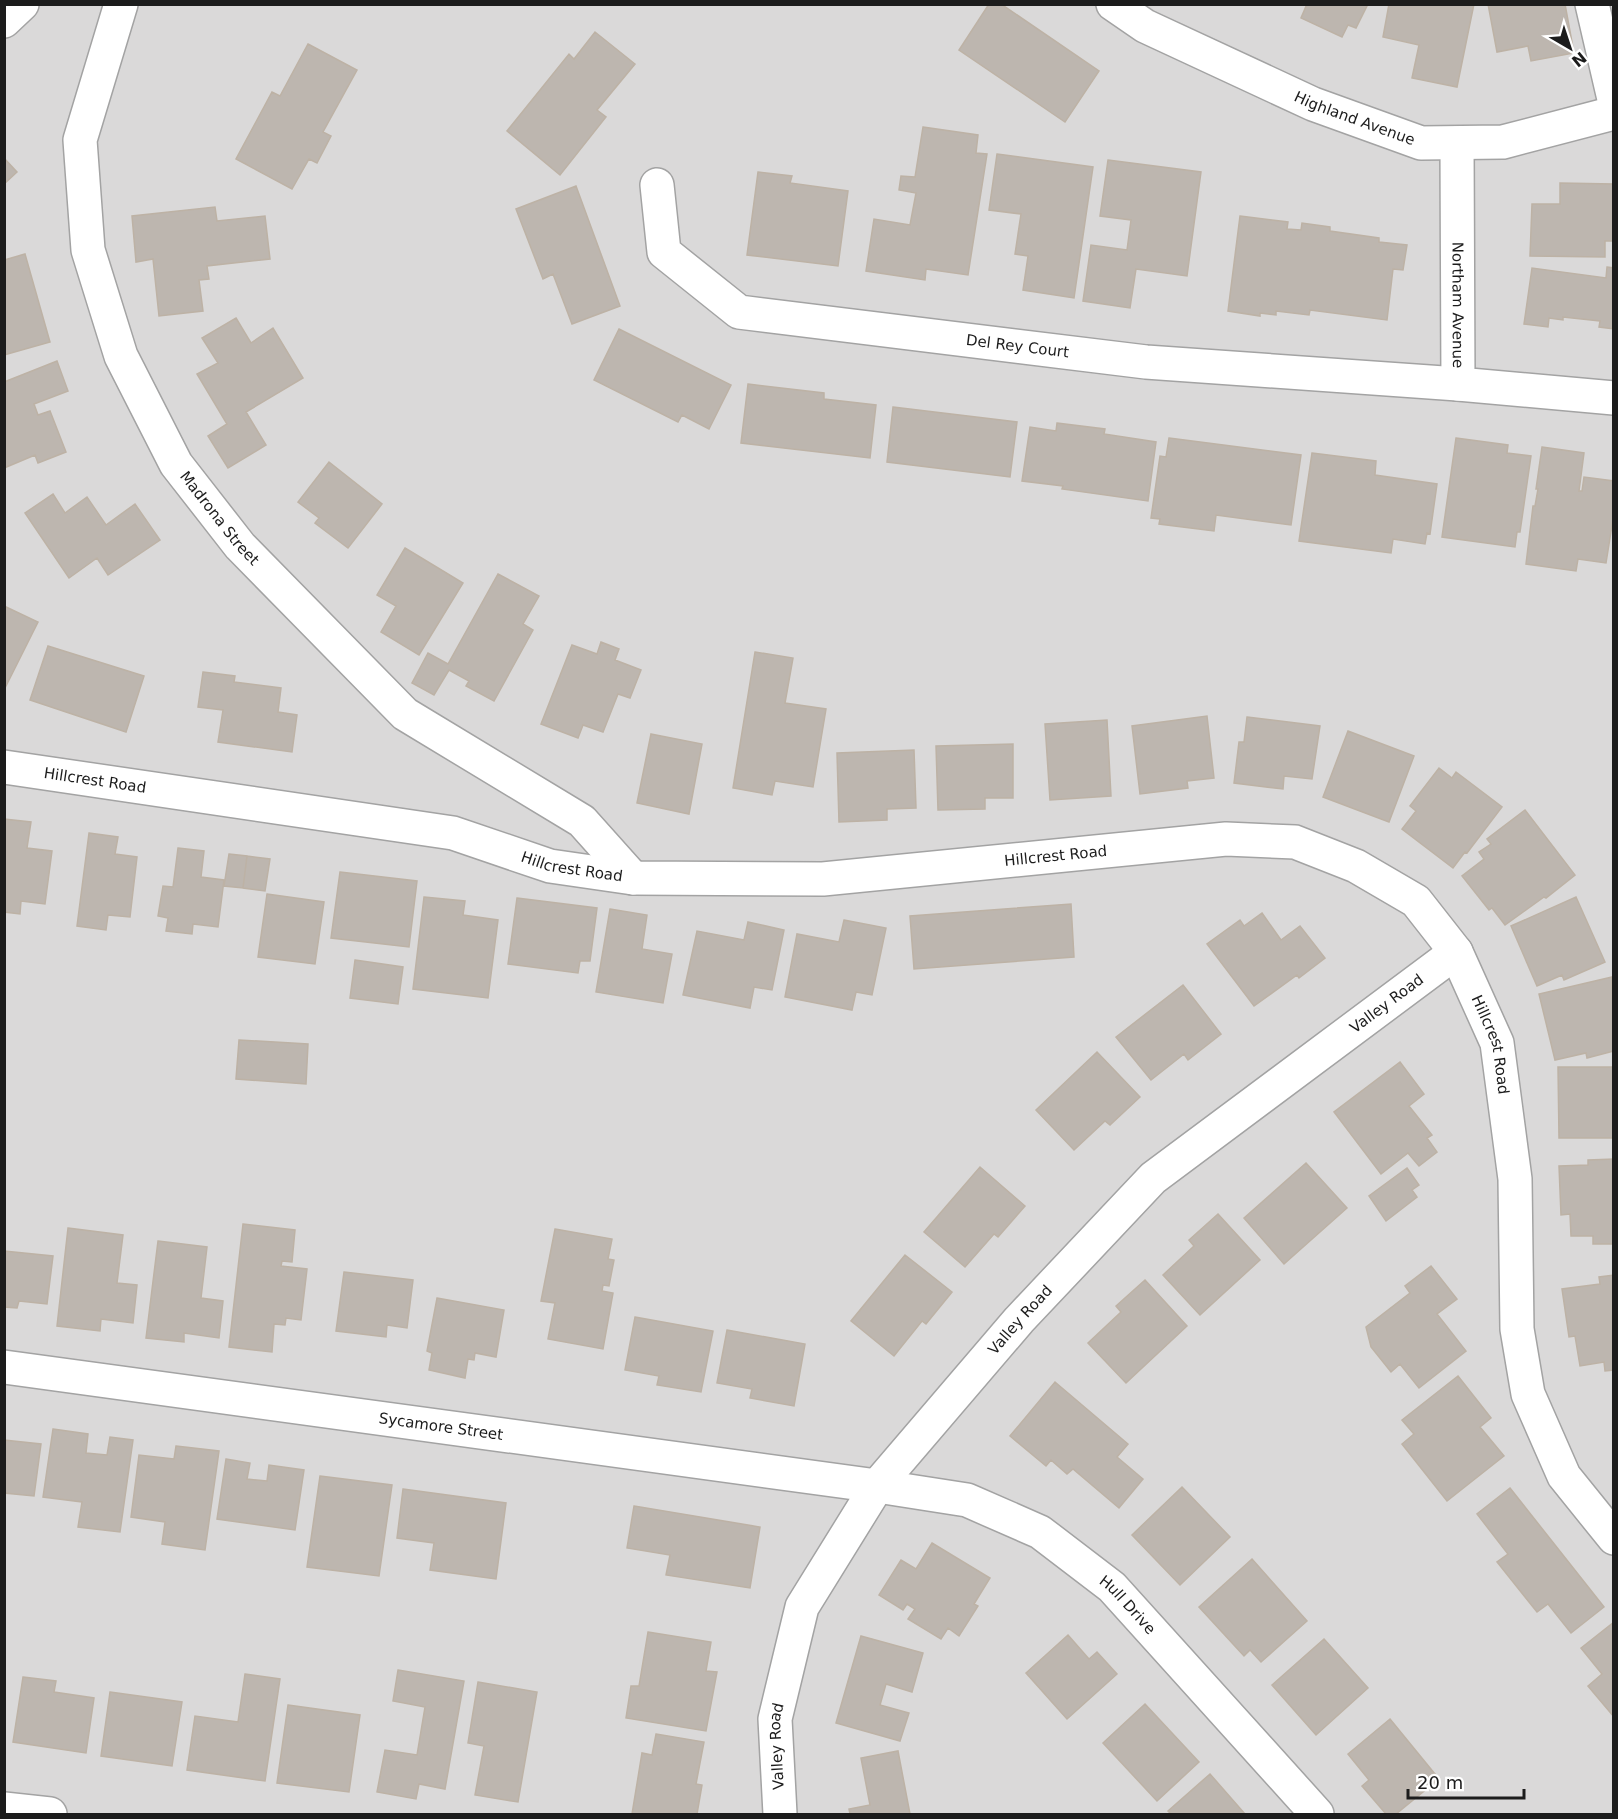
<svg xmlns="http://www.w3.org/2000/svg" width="1618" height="1819" font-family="'DejaVu Sans',sans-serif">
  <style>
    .residential { fill: #dad9d9 }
    .building { fill: #bdb6af; stroke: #bdb2a5; stroke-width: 1.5 }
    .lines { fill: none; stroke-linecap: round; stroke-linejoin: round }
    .minor-casing { stroke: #a3a3a3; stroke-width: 36 }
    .minor { stroke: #fff; stroke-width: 33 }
    .labels { text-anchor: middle; stroke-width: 6; stroke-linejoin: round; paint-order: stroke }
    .street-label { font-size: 15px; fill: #1c1c1c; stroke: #fff }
  </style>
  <rect width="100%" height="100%" fill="#edeae2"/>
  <!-- residential -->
  <path class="residential" d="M5,5H1613V1814H5Z"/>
  <!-- building -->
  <path class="building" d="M989,4H1001L1099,71L1065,122L959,50Z
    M1307,4H1368L1356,28L1348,25L1342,37L1301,18Z
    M1389,4H1474L1457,87L1412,78L1419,45L1383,37Z
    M1488,4H1565L1574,53L1531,61L1528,46L1497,52Z
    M595,32L635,64L597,110L606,117L560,175L507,131L569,54L574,59Z
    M308,44L357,70L323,132L331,136L317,163L309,159L292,189L236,159L272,92L280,96Z
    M923,127L978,135L976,153L987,154L968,275L926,269L925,280L866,271L874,219L910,225L916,193L899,190L901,176L915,177Z
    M997,154L1093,167L1074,298L1023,290L1028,256L1015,254L1021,214L989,210Z
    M4,158L17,172L4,184Z
    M1108,160L1201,172L1187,276L1136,269L1130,308L1083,301L1091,245L1127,250L1131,220L1100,216Z
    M758,172L792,176L790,183L848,191L838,266L747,255Z
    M1560,183L1614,184V241H1605V257L1530,256L1532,204H1560Z
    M576,186L620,306L572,324L553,274L543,279L516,209Z
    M215,207L217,221L265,216L270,259L207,266L209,279L199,280L203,311L159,316L153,259L136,262L132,216Z
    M1240,216L1288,222L1287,229L1301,230L1302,223L1330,227V231L1379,238V242L1407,245L1403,270L1393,269L1387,320L1310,310L1309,315L1276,311V315L1260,313V316L1228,311Z
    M25,254L50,342L4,355V260Z
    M1607,267L1614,268V329L1599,327L1600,321L1563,317V320L1549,318L1548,327L1524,324L1532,268L1606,278Z
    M236,318L251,343L273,328L303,378L246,412L266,445L228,468L208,436L227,424L197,374L218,363L202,338Z
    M619,329L731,385L709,429L682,415L678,422L594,380Z
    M57,361L68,391L34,404L38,415L50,411L66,452L38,463L35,455L4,468V382Z
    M748,384L824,393V399L876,405L870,458L741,443Z
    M893,407L1017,422L1010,477L887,462Z
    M1057,423L1105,429L1104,434L1156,442L1148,501L1062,489L1063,486L1022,481L1030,427L1056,431Z
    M1169,438L1301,455L1291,525L1216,515L1214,531L1159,524L1160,519L1151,518L1160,456L1166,457Z
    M1456,438L1508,445L1507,453L1531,456L1520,532H1517L1515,547L1442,537Z
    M1542,447L1584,453L1579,491H1582L1584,477L1614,481V513L1606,563L1578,559L1576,571L1526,564L1533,506H1535L1538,489H1536Z
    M1312,453L1376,461L1375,475L1437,484L1430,534L1427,533L1425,544L1393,539L1391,553L1299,541Z
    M329,462L382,504L348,548L315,523L319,518L298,502Z
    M53,494L65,513L87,497L106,525L135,504L160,540L108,575L97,558L69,578L25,513Z
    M405,548L463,583L419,655L381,632L396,606L377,595Z
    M498,574L539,596L523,624L533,630L494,701L466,686L469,681L449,670L434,695L412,683L428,653L448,664Z
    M4,606L38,622L4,690Z
    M601,642L619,649L615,660L641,670L630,698L618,694L603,732L583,725L578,738L541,724L572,645L597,654Z
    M48,646L144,676L126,732L30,700Z
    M755,652L793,658L785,703L826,709L813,787L775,781L772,795L733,788Z
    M203,672L235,676L234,682L281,688L278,712L297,715L292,752L218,742L223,710L198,707Z
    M1207,716L1214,778L1187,781L1188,788L1140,794L1132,726Z
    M1247,717L1320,726L1312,779L1284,776L1283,789L1234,783L1239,742H1244Z
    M1107,720L1111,796L1050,800L1045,724Z
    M1348,731L1414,756L1389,822L1323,797Z
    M651,734L702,744L689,814L637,803Z
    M1013,744V798H985V809L938,810L936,746Z
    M914,750L916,808L887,809V820L839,822L837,753Z
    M1439,768L1452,778L1456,772L1502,807L1467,853L1465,852L1453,868L1402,829L1416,811L1410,806Z
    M1525,810L1575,875L1546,898L1544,897L1505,925L1492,908L1489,910L1462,876L1484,859L1479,852L1491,844L1487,839Z
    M4,819L31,822L27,848L52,851L45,904L21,901L20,914L4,912Z
    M89,833L118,837L115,854L137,857L130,917L108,915L106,930L77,926Z
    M178,848L204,851L201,877L224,880L218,927L193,924L192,934L166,931L168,918L158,916L163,886L173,887Z
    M229,854L247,856L243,888L224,886Z
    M247,856L270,859L265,891L243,888Z
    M340,872L417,881L409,947L331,938Z
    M267,894L324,902L315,964L258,957Z
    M424,897L465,901L463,915L498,920L488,998L413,989Z
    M1576,897L1605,962L1564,980L1562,975L1537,986L1511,926Z
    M517,898L597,908L590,961H580L578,973L508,964Z
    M1071,904L1074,957L914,969L910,916Z
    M610,909L647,915L642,949L672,954L663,1003L596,992Z
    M1262,913L1281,940L1300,926L1325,958L1299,978L1297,975L1254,1006L1207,944L1240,920L1244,926Z
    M844,920L886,928L872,995L856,992L852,1010L785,997L797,934L839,942Z
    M748,922L784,930L772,990L754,987L750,1008L683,995L697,931L744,940Z
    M355,960L403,967L398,1004L350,998Z
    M1612,977L1614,1051L1587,1058L1586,1053L1555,1060L1539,994Z
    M1183,985L1221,1034L1188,1060L1184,1054L1151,1080L1116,1037Z
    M239,1040L308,1044L306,1084L236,1079Z
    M1097,1052L1140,1097L1110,1125L1105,1121L1074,1150L1036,1110Z
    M1400,1062L1424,1094L1409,1106L1432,1135L1427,1138L1437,1152L1419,1166L1408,1153L1381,1174L1334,1112Z
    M1558,1067H1614V1138H1559Z
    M1614,1159V1244H1593V1236H1571L1570,1214L1561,1215L1559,1166L1588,1165V1160Z
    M1306,1163L1347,1208L1284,1264L1244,1218Z
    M980,1167L1025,1206L998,1237L994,1234L965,1267L924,1232Z
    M1407,1168L1419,1185L1412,1190L1417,1197L1386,1221L1369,1196Z
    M1218,1214L1260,1260L1200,1315L1163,1275L1194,1246L1189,1240Z
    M243,1224L295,1230L292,1262L282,1261L281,1266L307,1269L301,1320L286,1318L285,1325L274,1324L272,1352L229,1347Z
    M68,1228L123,1235L117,1283L137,1285L133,1323L101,1319L100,1331L57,1326Z
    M555,1229L612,1239L608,1259L614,1260L609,1286L603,1285L602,1291L613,1293L603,1349L548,1339L555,1303L541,1301Z
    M158,1241L207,1247L201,1298L223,1301L219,1338L184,1333V1342L146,1338Z
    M4,1251L53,1256L47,1304L19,1301L17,1308L4,1307Z
    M905,1255L952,1292L926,1324L922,1321L894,1356L851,1321Z
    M1431,1266L1457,1299L1437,1314L1466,1351L1419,1388L1400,1364L1391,1372L1371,1347L1366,1327L1410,1293L1405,1286Z
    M344,1272L413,1280L407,1328L387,1325L386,1337L336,1331Z
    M1614,1275V1370L1605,1371L1604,1362L1580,1366L1575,1336L1569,1337L1562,1289L1600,1284L1599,1277Z
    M1145,1280L1187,1326L1126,1383L1088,1343L1121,1312L1116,1306Z
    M437,1298L504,1310L496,1357L475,1353L474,1360L468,1359L465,1378L429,1370L432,1353L427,1351Z
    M635,1317L713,1331L701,1392L657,1385L659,1376L625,1370Z
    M727,1330L805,1344L794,1406L750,1398L752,1389L717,1383Z
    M1458,1376L1491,1418L1480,1427L1504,1456L1447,1501L1402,1444L1414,1434L1402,1420Z
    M1055,1382L1128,1444L1117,1457L1143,1479L1119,1508L1073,1469L1067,1474L1051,1460L1046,1466L1010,1436Z
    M53,1429L88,1434L86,1453L107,1455L110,1437L133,1440L120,1532L78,1527L82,1502L43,1497Z
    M4,1440L41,1444L34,1496L4,1493Z
    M176,1446L219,1451L205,1550L162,1544L165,1522L131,1517L139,1455L174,1459Z
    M226,1459L250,1463L247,1479L267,1481L269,1465L304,1470L295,1530L217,1519Z
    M320,1476L392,1485L379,1576L307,1567Z
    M1182,1487L1230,1537L1180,1585L1132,1535Z
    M1510,1488L1604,1607L1571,1633L1548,1604L1537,1612L1497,1562L1508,1554L1477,1514Z
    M403,1489L506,1503L496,1579L430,1570L434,1543L397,1538Z
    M634,1506L760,1527L750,1588L666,1575L670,1555L627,1548Z
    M932,1543L990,1578L974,1604L978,1606L959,1636L948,1628L941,1639L908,1619L915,1609L907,1604L903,1610L879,1595L901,1560L916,1569Z
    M1252,1559L1307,1621L1261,1662L1250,1650L1244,1656L1199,1607Z
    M1614,1622V1717L1588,1686L1602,1674L1581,1648Z
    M648,1632L711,1642L706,1671L717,1672L706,1731L626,1718L631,1686H639Z
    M1068,1635L1089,1659L1097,1652L1117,1674L1067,1719L1026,1673Z
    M861,1636L923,1653L912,1692L886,1684L880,1705L909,1713L900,1741L836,1723Z
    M1324,1639L1368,1688L1316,1735L1272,1685Z
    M398,1670L464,1681L445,1789L419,1784L416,1799L377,1792L385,1750L417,1755L425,1707L393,1701Z
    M245,1674L280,1679L265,1781L187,1770L195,1716L238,1722Z
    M23,1677L56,1681L54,1692L94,1698L86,1753L13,1742Z
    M478,1682L537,1692L518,1802L475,1795L484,1746L468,1743Z
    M110,1692L182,1702L172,1766L101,1756Z
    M1145,1704L1199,1762L1157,1801L1103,1743Z
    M288,1705L360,1715L349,1792L277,1783Z
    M1390,1719L1439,1779L1396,1814H1386L1362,1786L1369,1780L1348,1754Z
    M656,1734L704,1742L696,1784L702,1785L697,1814H632L642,1753L652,1755Z
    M898,1751L910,1814H850L849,1809L870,1805L861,1758Z
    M1210,1774L1245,1814H1171L1168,1811Z"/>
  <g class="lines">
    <defs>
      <g id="minor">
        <path id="s1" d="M121,4L80,140L88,250L121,356L176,464L240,546L405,714L582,821L633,878"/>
        <path id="s2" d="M1113,4L1145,26L1313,104L1421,143L1503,142L1614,113"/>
        <path d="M1592,4L1614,99"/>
        <path d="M4,21L22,4"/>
        <path id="s3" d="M1457,143L1458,384L1614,398"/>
        <path id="s4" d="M657,185L664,252L739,312L1146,362L1458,384"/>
        <path id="s5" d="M4,767L453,833L550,866L633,878L823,879L1226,839L1295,842L1356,866L1416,901L1456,952L1497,1043L1515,1179L1517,1329L1528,1394L1564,1476L1614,1538"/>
        <path id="s6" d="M4,1367L877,1486L967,1500L1040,1532L1112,1587L1317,1814"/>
        <path d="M4,1809L50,1814"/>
        <path id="s7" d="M780,1814L775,1719L802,1607L877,1486L1019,1320L1153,1178L1456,952"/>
      </g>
    </defs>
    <!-- minor casing -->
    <use href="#minor" class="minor-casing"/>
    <!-- minor -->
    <use href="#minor" class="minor"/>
  </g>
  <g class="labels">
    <!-- street labels -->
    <g class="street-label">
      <text dy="5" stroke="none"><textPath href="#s2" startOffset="268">Highland Avenue</textPath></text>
      <text dy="5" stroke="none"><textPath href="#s3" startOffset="162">Northam Avenue</textPath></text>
      <text dy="5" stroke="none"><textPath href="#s4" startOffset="444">Del Rey Court</textPath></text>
      <text dy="5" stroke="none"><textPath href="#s1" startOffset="554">Madrona Street</textPath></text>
      <text dy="5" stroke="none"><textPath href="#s5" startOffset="92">Hillcrest Road</textPath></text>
      <text dy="5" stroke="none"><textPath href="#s5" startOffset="1064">Hillcrest Road</textPath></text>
      <text dy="5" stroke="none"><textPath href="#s5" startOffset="578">Hillcrest Road</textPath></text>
      <text dy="5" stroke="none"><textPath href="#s7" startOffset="1058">Valley Road</textPath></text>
      <text dy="5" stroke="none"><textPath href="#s5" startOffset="1604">Hillcrest Road</textPath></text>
      <text dy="5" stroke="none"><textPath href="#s7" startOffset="572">Valley Road</textPath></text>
      <text dy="5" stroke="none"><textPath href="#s6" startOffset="441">Sycamore Street</textPath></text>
      <text dy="5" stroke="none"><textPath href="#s6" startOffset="1166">Hull Drive</textPath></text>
      <text dy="5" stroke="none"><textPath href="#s7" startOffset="68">Valley Road</textPath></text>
    </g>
  </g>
  <!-- border -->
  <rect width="1618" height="1819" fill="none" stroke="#1c1c1c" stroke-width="12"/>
  <!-- north arrow -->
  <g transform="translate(1570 48) rotate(141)" stroke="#ffffff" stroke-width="4.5" paint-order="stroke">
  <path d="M0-4.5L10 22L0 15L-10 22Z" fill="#1c1c1c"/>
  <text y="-9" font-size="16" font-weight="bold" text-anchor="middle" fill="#1c1c1c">N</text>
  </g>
  <!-- scale -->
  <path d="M1408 1789v9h116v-9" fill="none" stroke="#1c1c1c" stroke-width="3"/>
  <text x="1417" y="1789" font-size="18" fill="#1c1c1c" stroke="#ffffff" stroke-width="4.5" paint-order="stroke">20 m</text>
</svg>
